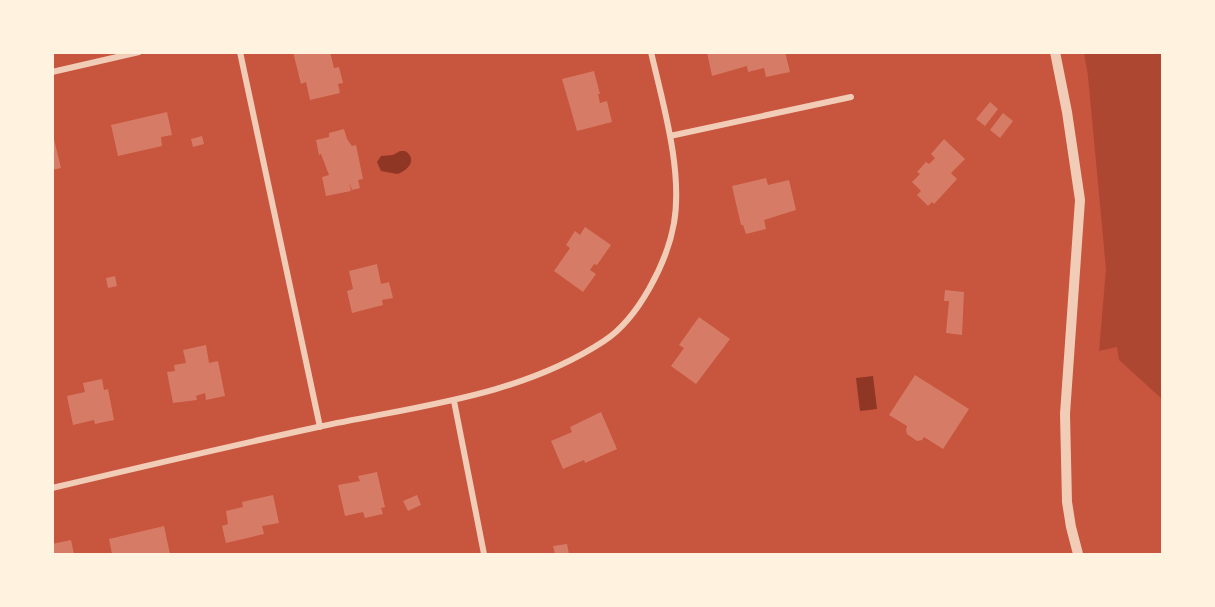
<svg xmlns="http://www.w3.org/2000/svg" width="1215" height="607" font-family="Manrope,sans-serif">
  <style>
    .green { fill: #ae4732 }
    .water { fill: #8f3625 }
    .building { fill: #d67c66 }
    .lines { fill: none; stroke-linecap: round; stroke-linejoin: round }
    .minor { stroke: #f1ccb7; stroke-width: 6 }
    .tertiary { stroke: #f1ccb7; stroke-width: 10 }
  </style>
  <rect width="100%" height="100%" fill="#c8553d"/>
  <!-- green -->
  <path class="green" d="M1084,53H1162V399L1119,360L1117,347L1099,351L1106,269L1088,76Z"/>
  <!-- water -->
  <path class="water" d="M400,151H405C418,159 408,171 397,174L381,171L377,162L381,156L393,155Z
    M873,376L877,409L860,411L856,378Z"/>
  <!-- building -->
  <path class="building" d="M293,52H330L334,68L339,67L343,83L338,84L340,93L310,100L306,82L301,84Z
    M707,52H785L790,72L766,77L764,68L748,72L747,66L712,76Z
    M594,71L600,94H598L600,103L607,101L612,122L577,131L562,79Z
    M990,102L998,109L985,126L976,119Z
    M167,112L172,135L161,137L162,146L118,156L111,125Z
    M1003,113L1013,121L1000,138L990,130Z
    M344,129L347,139L352,146L356,145L363,179L358,180L360,188L352,190L349,182L351,191L326,196L322,177L329,175L321,154L319,155L316,140L329,137V133Z
    M52,131L61,168L52,170Z
    M202,136L204,144L193,147L191,139Z
    M944,139L965,159L951,173L957,179L934,204L932,202L928,206L917,195L921,191L912,182L920,174L917,172L926,162L929,164L935,158L931,154Z
    M766,178L768,185L789,180L796,210L764,220L766,229L746,234L743,225H741L732,186Z
    M585,227L611,245L597,265L594,264L590,270L596,274L583,292L554,271L570,248L566,245L575,231L580,235Z
    M377,264L381,284L389,282L393,298L382,300L383,305L352,313L347,291L353,289L349,271Z
    M115,276L117,286L108,288L106,278Z
    M945,290L964,292L962,335L946,333L949,301H944Z
    M699,317L730,339L696,384L671,366L684,348L679,345Z
    M206,345L209,363L218,361L225,396L206,400L205,393L196,396L197,400L173,403L167,372L175,371L174,365L186,363L183,350Z
    M915,375L969,409L943,449L924,437L922,440L917,441L907,434L906,430L907,426L889,415Z
    M102,379L104,390L108,389L114,420L95,424L94,420L73,425L67,396L85,392L83,383Z
    M601,412L617,449L585,463L584,460L563,469L551,441L572,432L570,427Z
    M377,472L385,507L381,508L383,514L365,518L363,512L345,516L338,485L360,481L358,476Z
    M273,495L279,523L262,526L264,534L226,543L222,526L228,524L226,511L243,507L242,502Z
    M417,495L421,505L408,511L403,501Z
    M164,526L170,554H112L109,539Z
    M71,540L74,554H52V544Z
    M567,544L569,554H555L553,546Z"/>
  <g class="lines">
    <!-- minor -->
    <path class="minor" d="M240,52L320,427
      M52,72L139,52
      M670,136L851,97
      M454,401L484,554
      M52,488C141,467 230,446 318,427C415,406 519,397 604,341C638,319 667,263 674,223C683,171 663,104 651,52"/>
    <!-- tertiary -->
    <path class="tertiary" d="M1055,52L1067,112L1080,200L1065,414L1067,502L1071,527L1078,554"/>
  </g>
  <!-- border -->
  <rect width="1215" height="607" fill="none" stroke="#fff3e0" stroke-width="108"/>
</svg>
